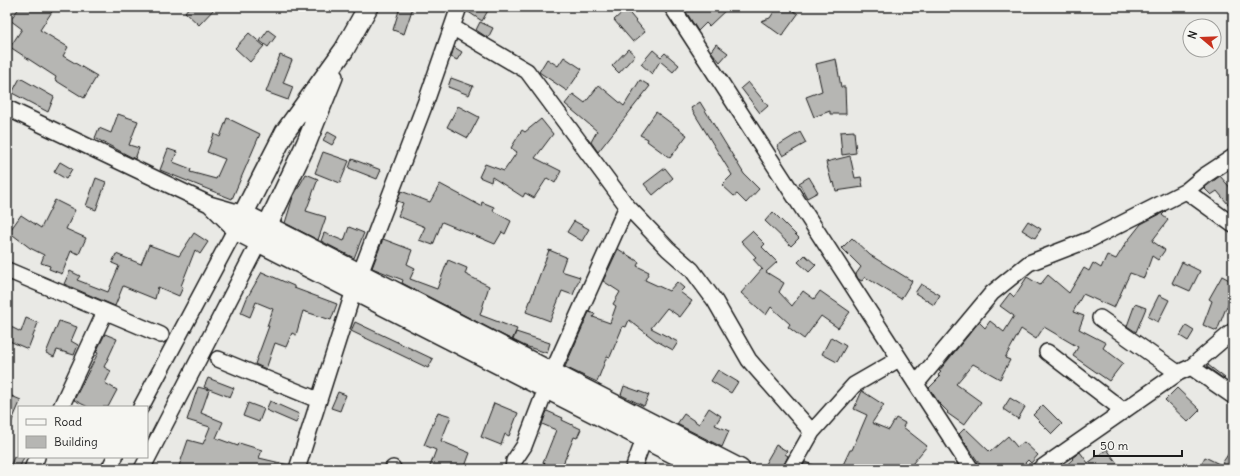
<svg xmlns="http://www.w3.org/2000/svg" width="1240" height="476" font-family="Delius,sans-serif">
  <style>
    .building { fill: #b6b6b3; stroke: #1c1c1c }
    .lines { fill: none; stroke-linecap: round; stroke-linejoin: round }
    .minor-casing { stroke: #1c1c1c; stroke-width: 18 }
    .major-casing { stroke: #1c1c1c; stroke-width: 22 }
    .minor { stroke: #f6f6f2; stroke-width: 15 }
    .major { stroke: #f6f6f2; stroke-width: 19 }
  </style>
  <rect width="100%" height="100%" fill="#e9e9e5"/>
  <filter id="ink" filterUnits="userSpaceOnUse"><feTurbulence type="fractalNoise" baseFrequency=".025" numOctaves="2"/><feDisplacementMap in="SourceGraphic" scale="8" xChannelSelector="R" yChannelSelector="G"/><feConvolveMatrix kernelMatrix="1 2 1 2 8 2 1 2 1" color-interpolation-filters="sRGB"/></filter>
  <g filter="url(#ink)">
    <!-- building -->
    <path class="building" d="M20,7H55L40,30L68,47L63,56L97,76L84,98L55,80L56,77L10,47L22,29L10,20Z
      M189,7H216L199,25L185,12Z
      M400,7H413L404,34L393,30Z
      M468,7H490L482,21L467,11Z
      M683,7H729L709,26L706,23L698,31Z
      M777,7H789L798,14L782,36L761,21L770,18Z
      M626,9L645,32L633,42L614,20Z
      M480,22L493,28L488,38L476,30Z
      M268,30L276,36L268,47L260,41Z
      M249,33L264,46L250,62L235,48Z
      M716,44L728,53L720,62L711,51Z
      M454,47L462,52L457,60L451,57Z
      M628,49L635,55L619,73L612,66Z
      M653,50L661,57L665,53L679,65L673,72L660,61L652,74L641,64Z
      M280,55L292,60L283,83L293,87L288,100L266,92Z
      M564,57L582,69L567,91L539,72L547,59L558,66Z
      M836,59L841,87H845L846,114H830V111L814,117L806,97L822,91L816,64Z
      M20,78L54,97L48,112L12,93Z
      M451,78L473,86L469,95L448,87Z
      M640,80L650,86L598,152L591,142L597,131L565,104L573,94L585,103L599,85L624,106Z
      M748,82L768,106L760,113L741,88Z
      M700,102L744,174L759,189L746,203L737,194L734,196L722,185L732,175L691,108Z
      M458,106L479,117L468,138L447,127Z
      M656,112L687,135L670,158L647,141L648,139L640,135Z
      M118,114L138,121L129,145L139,148L135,159L95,138L99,128L111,133Z
      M227,118L260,134L232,199L160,170L168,149L177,152L173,162L191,169L190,172L216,179L225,159L207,152L214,134L220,137Z
      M541,119L553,134L535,158L561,171L555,183L547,178L534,198L525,193L523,197L492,177L491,182L479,177L485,164L504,171L517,152L511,148L522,130L525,132Z
      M854,131L856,153L842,155L840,132Z
      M328,132L337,137L332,145L323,140Z
      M800,132L806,143L783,156L777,146Z
      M323,152L349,161L340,183L315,173Z
      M850,156L855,178L861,177L863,187L836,191L834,182L832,184L826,162Z
      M352,159L381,170L377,179L349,168Z
      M60,162L72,169L66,179L54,172Z
      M665,168L673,178L653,195L644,184Z
      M306,174L318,179L306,211L326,217L318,240L285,223L293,197Z
      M1220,176L1233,191V210L1217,191L1211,195L1204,188Z
      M809,177L818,192L807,198L799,183Z
      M96,178L106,182L96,210L86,206Z
      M440,184L481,206L482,202L494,207L493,211L511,221L505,234L502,232L495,244L442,222L433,245L419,240L425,227L398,216L403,203L397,201L401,191L430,202Z
      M55,200L75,210L66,229L86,238L79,254L71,251L62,274L49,269L50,266L41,263L44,255L30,248L9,232L21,215L41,228Z
      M1166,211L1162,215L1168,220L1152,241L1165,250L1158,260L1152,256L1144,278L1130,273L1114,308L1083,294L1073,312L1084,316L1079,329L1106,343L1103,348L1123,363L1109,381L1073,356L1078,347L1044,327L1036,339L1021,329L1005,358L1010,360L1000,379L973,364L956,384L981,402L964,425L947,413L948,412L939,403L929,388L940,377L938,375L941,372L939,371L979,322L985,328L990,321L1004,332L1014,316L1000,306L1010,293L1014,297L1027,277L1040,285L1048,275L1069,293L1084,268L1089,271L1093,263L1101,268L1107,255L1116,259L1126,243L1141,224Z
      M773,212L799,238L791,246L765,221Z
      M574,221L589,229L582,241L567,232Z
      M1028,221L1041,229L1035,238L1022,230Z
      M349,227L364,233L354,258L321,241L324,233L344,241Z
      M752,231L765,244L762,247L777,262L766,272L784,283L779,292L792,306L803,291L814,299L820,291L850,312L838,328L821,316L804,339L788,327L790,324L771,307L766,315L741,293L762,269L763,270L753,259L756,257L741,241Z
      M194,233L208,242L200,254L195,250L181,286L183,287L179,296L158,287L155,299L123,286L115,306L64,284L70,271L80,276L77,280L108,292L119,266L112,263L116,254L141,264L149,245L179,256Z
      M852,238L870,255L912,281L901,299L865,277L862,281L858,279L856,274L861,267L842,248Z
      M383,239L412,250L407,264L415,268L410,279L437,289L448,260L467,268L465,274L489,286L480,315L517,329L512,340L402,283L403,280L372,268Z
      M618,249L639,262L637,266L649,272L645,280L669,291L677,282L684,288L680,292L692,301L680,317L667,308L651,328L678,342L673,350L655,340L629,320L626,327L623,326L610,357L607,356L597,382L565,367L589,312L595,314L593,317L610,323L616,306L613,304L620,292L603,281Z
      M549,250L566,257L561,271L580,277L573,295L562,291L550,321L526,312Z
      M805,255L816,265L809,272L798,262Z
      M1182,262L1200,271L1190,291L1172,283Z
      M262,272L294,286V288L337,304L331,320L303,311L296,335L292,333L286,347L275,343L266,369L255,364L269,326H267L273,309L256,302L250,317L241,313L247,298Z
      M1222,276L1233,282V298L1226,308L1217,331L1203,325L1212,301L1209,299Z
      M921,284L940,295L934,305L915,293Z
      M1159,295L1169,300L1158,322L1148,317Z
      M1135,304L1146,308L1136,332L1127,326Z
      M26,318L38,323L28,349L7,340V325L21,332Z
      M59,321L77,327L71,341L78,345L74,355L57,350L54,357L46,353Z
      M355,322L433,359L428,368L351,331Z
      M1186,326L1194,331L1188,341L1180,336Z
      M516,332L550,343L547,353L525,346L513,340Z
      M105,334L117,339L104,367L111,371L105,383L117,390L108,407H88L74,400L98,353L96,352Z
      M831,337L846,346L837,362L822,354Z
      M1208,365L1225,378L1224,379L1207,367Z
      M718,370L738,382L731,393L711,381Z
      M208,378L234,388L230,397L204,387Z
      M624,386L649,395L644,406L621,395Z
      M198,387L209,390L201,413L223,422L216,438L238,446L239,443L262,450L259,458L289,465L288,469H178L188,440L203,444L210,427L187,420Z
      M1177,388L1200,410L1188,422L1165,400Z
      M862,391L884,405L872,423L889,430L896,418L905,423L903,427L927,446L908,469L901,464L898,469H841L850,450H852L867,415L854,409Z
      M338,392L346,395L340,411L331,408Z
      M7,394L21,400L7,432Z
      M1010,398L1025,407L1018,419L1003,409Z
      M270,401L299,414L296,423L266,410Z
      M248,403L264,409L259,422L243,416Z
      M494,403L518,413L509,436L505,434L501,445L481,437Z
      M1043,405L1062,424L1052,434L1033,415Z
      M709,408L721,416L715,425L729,431L722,447L677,424L684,414L699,424Z
      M547,411L563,418L562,420L581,429L577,438L574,437L561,469L543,463L556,430L542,424Z
      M438,412L451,416L441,441L470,453L464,469H429L436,450L424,445Z
      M965,428L990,452L1008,436L1017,447L1024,442L1038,455L1031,463L1028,460L1019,469H983L959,434Z
      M776,445L787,451L785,454L788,456L782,469H762Z
      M1233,447V469H1205L1200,466L1205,457L1221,465Z
      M1107,449L1121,469H1062L1073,459L1072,458L1080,452L1088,463Z
      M14,457H24L19,469H9Z
      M805,462L821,468V469H801Z"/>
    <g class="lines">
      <defs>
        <path id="minor" d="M672,7L971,469
          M452,27L527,71L627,206L668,249L692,270L715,301L749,360L812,432
          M7,108L209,204L244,214
          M1233,157L1204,176L1186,191L1233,225
          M7,270L161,335
          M360,274L428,96L459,7
          M1100,318L1178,373
          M1047,352L1124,411
          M218,359L318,400
          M1191,367L1233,396
          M916,384L992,293L1029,263L1091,239L1186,191
          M61,407L105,312
          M141,407L235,230L210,205
          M32,469L37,457
          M109,469L115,457
          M142,469L259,242
          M297,469L354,290
          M393,469V468
          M513,469L514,461L524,446L552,373L627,206
          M633,469L644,439
          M791,469L812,432L854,385L899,359
          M1040,469L1178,373L1191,367L1233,331"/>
        <path id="major" d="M368,7L344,50L285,132L235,230L704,469
          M244,214L740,469
          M262,237L306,144L333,77"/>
      </defs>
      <!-- minor casing -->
      <use href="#minor" class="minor-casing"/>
      <!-- major casing -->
      <use href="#major" class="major-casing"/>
      <!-- minor -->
      <use href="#minor" class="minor"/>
      <!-- major -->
      <use href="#major" class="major"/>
    </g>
  </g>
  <!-- margin -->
  <rect width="1240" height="476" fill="none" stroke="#f6f6f2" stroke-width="24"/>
  <rect x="12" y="12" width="1216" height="452" fill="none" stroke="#1c1c1c" stroke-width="1.5" filter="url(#ink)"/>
  <!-- legend -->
  <rect x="18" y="406" width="130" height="52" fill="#f6f6f2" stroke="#9f9f9c"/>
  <rect x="26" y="419" width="20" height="6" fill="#f6f6f2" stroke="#9f9f9c"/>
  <text x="54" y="426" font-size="12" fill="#1c1c1c">Road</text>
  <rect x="26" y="436" width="20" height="12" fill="#b6b6b3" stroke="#9f9f9c"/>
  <text x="54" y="446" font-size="12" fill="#1c1c1c">Building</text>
  <!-- north arrow -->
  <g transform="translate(1202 38) rotate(289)"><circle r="19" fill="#f6f6f2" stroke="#9f9f9c"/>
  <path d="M0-3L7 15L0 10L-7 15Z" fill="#c8321e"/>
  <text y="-6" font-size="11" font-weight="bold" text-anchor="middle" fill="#1c1c1c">N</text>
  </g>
  <!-- scale -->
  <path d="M1094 450v6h88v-6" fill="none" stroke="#1c1c1c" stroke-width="2"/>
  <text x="1100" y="450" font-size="12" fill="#1c1c1c" stroke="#f6f6f2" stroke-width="3" paint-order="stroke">50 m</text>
</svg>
